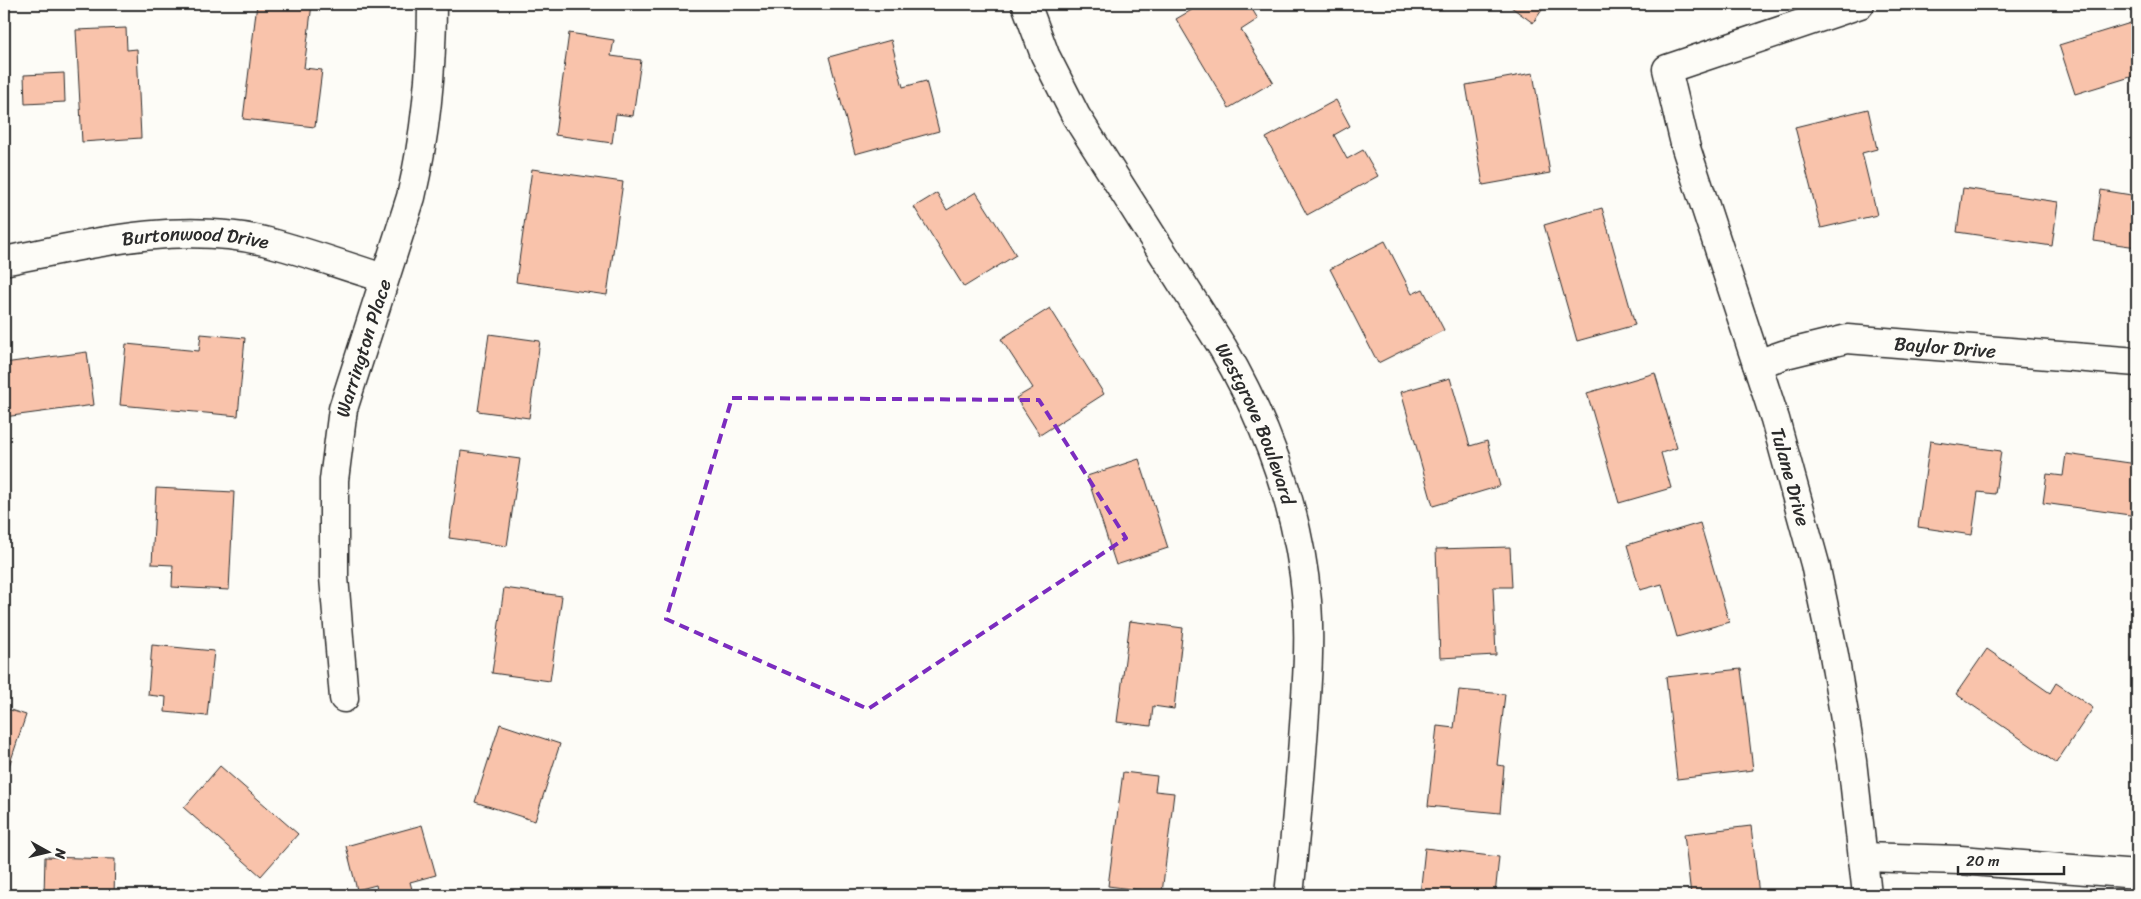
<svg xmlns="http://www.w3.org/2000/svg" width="2141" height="899" font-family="Sriracha,sans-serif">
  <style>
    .building { fill: #f9c3ab; stroke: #2b2b2b }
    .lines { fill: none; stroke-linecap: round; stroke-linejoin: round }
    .minor-casing { stroke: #2b2b2b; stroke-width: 31 }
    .minor { stroke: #fdfcf7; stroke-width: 28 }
    .marked { fill: none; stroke: #7b2cbf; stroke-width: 4; stroke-dasharray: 10 6; stroke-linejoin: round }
    .labels { text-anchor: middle; stroke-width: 4; stroke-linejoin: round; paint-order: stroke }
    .street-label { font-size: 19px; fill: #2b2b2b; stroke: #fdfcf7 }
  </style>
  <rect width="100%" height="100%" fill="#fdfcf7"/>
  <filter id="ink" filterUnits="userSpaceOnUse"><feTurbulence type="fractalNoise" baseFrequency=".02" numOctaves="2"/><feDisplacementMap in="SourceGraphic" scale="10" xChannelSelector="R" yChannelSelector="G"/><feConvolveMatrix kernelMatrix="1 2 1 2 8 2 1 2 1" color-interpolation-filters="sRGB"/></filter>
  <g filter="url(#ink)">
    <!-- building -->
    <path class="building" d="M257,4H312L304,68L322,70L315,127L243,119Z
      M1202,4H1249L1258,19L1241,30L1273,82L1229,108L1176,19Z
      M1507,4H1546L1533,23Z
      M2137,21V75L2075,94L2059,45Z
      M126,28L127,50L137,49L141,138L82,142L76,30Z
      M569,33L614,40L611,56L641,60L633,116L616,114L612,143L555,135Z
      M891,40L903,87L926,81L939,131L855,154L829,57Z
      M64,73L65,102L25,104L24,75Z
      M1533,73L1550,173L1483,185L1466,85Z
      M1336,100L1350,126L1334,135L1347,159L1363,150L1378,176L1307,215L1266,138Z
      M1868,109L1877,149L1862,153L1877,215L1821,228L1795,127Z
      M532,169L623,182L607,295L516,282Z
      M1963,188L2058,202L2052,246L1957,232Z
      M2101,190L2137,196V247L2094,241Z
      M976,192L1016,255L964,287L914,207L937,193L947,210Z
      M1602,208L1635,325L1577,341L1544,225Z
      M1385,241L1412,294L1423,289L1444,330L1378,363L1330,269Z
      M1050,308L1104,394L1040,435L1016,398L1033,388L1001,339Z
      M201,334L245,338L238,416L120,405L126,344L199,351Z
      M489,334L540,341L529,418L478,411Z
      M87,352L94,405L4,417V363Z
      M1655,373L1677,448L1661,453L1671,488L1619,503L1587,393Z
      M1450,378L1470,446L1487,441L1500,486L1433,506L1401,392Z
      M1930,441L2001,451L1995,494L1978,492L1972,535L1918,527Z
      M461,451L520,459L507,546L449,538Z
      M2066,454L2137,464V516L2043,503L2047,474L2063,476Z
      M1139,459L1168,548L1116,565L1087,476Z
      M156,488L234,492L229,590L172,587L173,565L152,564Z
      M1700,523L1729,622L1677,637L1662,584L1640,590L1627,545Z
      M1510,547L1512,587H1493L1496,655L1440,658L1436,549Z
      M504,588L562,596L550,681L492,673Z
      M1130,621L1183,628L1174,709L1153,706L1151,726L1117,722Z
      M152,645L214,651L207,716L165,712L166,697L148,695Z
      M1987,649L2050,693L2056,683L2093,708L2056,763L1956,694Z
      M1741,669L1753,770L1677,779L1666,677Z
      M1459,690L1505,694L1497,765L1504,766L1500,813L1428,806L1437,726L1454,728Z
      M4,708L26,715L9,766L4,764Z
      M500,724L560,744L535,821L475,802Z
      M220,766L298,834L261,876L184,808Z
      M1123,772L1157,776L1155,791L1174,793L1162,893L1108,886Z
      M422,825L436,875L410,882L413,893L407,895H378L376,885L357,890L346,846Z
      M1751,826L1759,895H1691L1684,834Z
      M1425,848L1499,857L1495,895H1420Z
      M45,857L115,859L114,895H44Z"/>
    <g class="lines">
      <defs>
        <g id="minor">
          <path id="s1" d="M1026,4L1045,55L1076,116L1223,348C1268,426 1299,511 1307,601C1310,642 1307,684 1304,726C1300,782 1295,839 1289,895"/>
          <path id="s2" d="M1860,4L1667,69L1686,148L1775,419L1815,564L1834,655L1852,761L1867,895"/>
          <path id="s3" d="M4,261C89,244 177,221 264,241C304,251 344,266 384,278"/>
          <path id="s4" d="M1757,364L1786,354L1847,339L2137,362"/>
          <path id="s5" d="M344,698L334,577V480L343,409L411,197C426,133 432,69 432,4"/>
          <path d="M1863,857L1960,860L2137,874"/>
        </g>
      </defs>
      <!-- minor casing -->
      <use href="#minor" class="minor-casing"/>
      <!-- minor -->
      <use href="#minor" class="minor"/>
    </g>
  </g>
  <!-- marked area -->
  <path class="marked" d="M732,398L1039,400L1126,538L868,709L666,619Z"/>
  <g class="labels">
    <!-- street labels -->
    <g class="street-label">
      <text dy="7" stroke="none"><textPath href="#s3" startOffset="194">Burtonwood Drive</textPath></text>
      <text dy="7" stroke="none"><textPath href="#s4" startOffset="192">Baylor Drive</textPath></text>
      <text dy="7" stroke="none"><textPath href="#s5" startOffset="354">Warrington Place</textPath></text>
      <text dy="7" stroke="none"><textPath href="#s1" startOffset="480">Westgrove Boulevard</textPath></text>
      <text dy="7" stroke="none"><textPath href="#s2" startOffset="630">Tulane Drive</textPath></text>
    </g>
  </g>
  <!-- margin -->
  <rect width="2141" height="899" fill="none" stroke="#fdfcf7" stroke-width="20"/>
  <rect x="10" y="10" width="2121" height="879" fill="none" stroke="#2b2b2b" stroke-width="2" filter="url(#ink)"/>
  <!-- north arrow -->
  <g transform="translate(48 852) rotate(98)" stroke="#fdfcf7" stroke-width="4" paint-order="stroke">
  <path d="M0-4L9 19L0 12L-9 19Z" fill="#2b2b2b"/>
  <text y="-8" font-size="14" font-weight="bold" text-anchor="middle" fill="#2b2b2b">N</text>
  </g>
  <!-- scale -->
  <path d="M1958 866v8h106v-8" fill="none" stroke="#2b2b2b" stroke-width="2.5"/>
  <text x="1966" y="866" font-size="15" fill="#2b2b2b" stroke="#fdfcf7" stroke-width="4" paint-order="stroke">20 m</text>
</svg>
